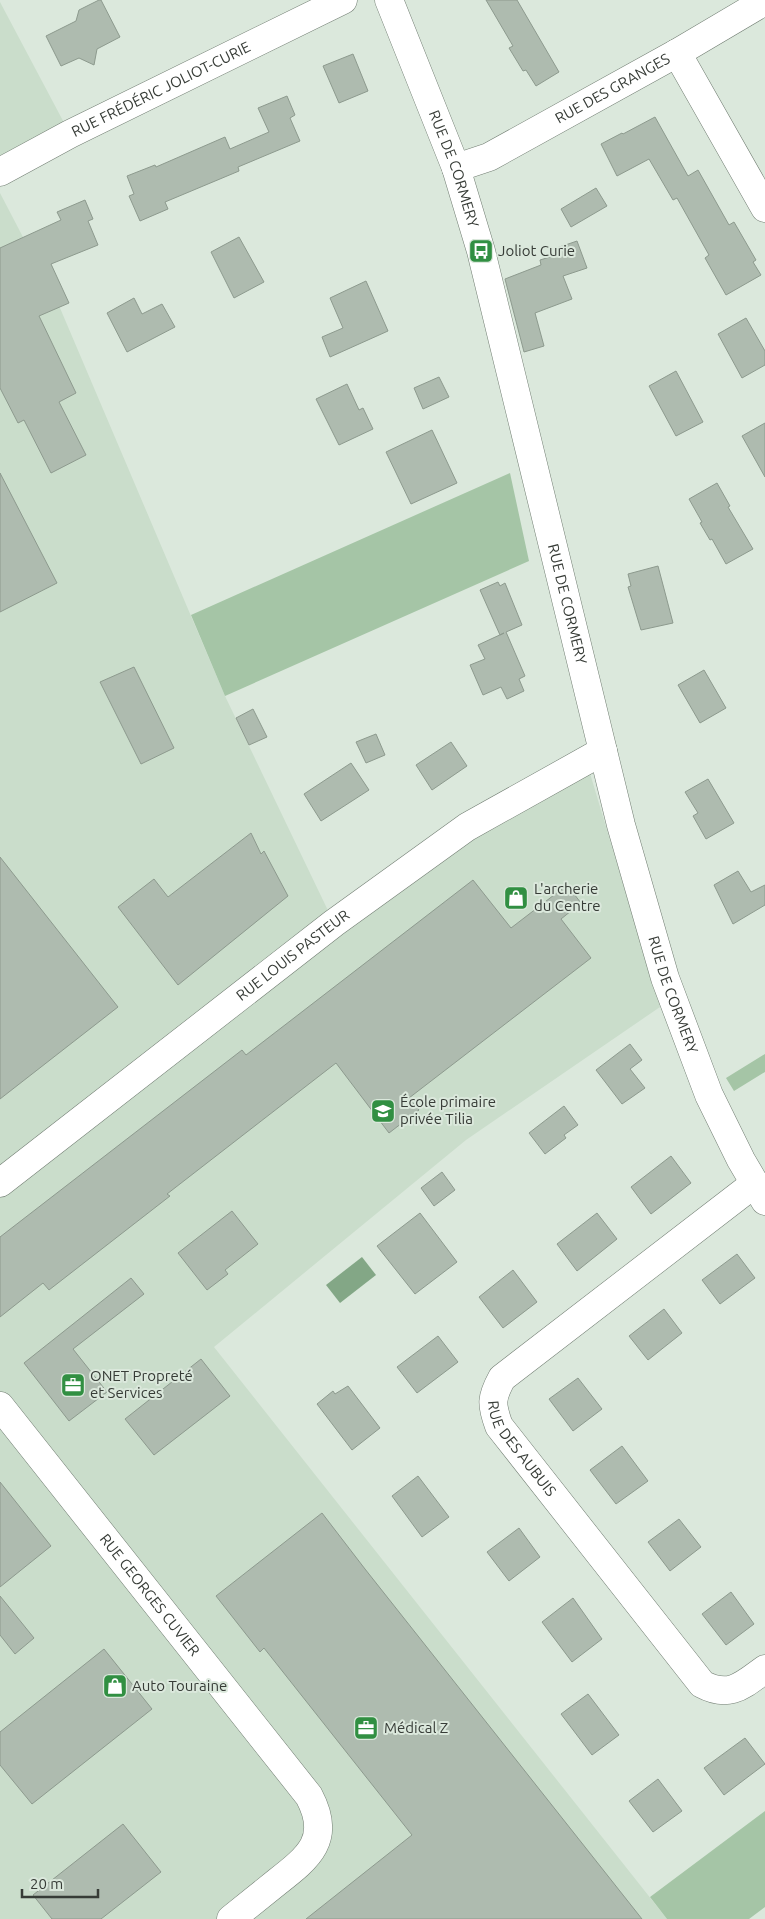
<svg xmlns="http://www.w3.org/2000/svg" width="765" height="1919" font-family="Ubuntu,sans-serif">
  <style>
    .built { fill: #caddcb }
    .green { fill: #a5c5a6 }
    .water { fill: #83a786 }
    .building { fill: #aebbaf; stroke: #8d9a8e }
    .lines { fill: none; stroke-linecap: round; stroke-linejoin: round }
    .minor-casing { stroke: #727e73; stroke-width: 29 }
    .major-casing { stroke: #727e73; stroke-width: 29 }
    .minor { stroke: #fff; stroke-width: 28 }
    .major { stroke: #fff; stroke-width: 28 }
    .labels { text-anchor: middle; stroke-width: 4; stroke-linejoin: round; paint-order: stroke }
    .street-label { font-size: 15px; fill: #373c37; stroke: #dbe8dc }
    .poi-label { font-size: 15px; fill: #373c37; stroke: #dbe8dc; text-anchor: start }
  </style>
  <rect width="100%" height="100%" fill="#dbe8dc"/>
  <!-- built -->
  <path class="built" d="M0,2L70,134L0,172Z
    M0,193L60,308L225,696L334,923L586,760L660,1007L466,1140L214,1347L667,1919H0Z"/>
  <!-- green -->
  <path class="green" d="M510,473L529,561L225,696L191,615Z
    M765,1054V1072L734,1091L726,1078Z
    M765,1811V1907L749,1919H667L650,1897Z"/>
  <!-- water -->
  <path class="water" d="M362,1257L376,1275L340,1303L326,1285Z"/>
  <!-- building -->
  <path class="building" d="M99,0H101L120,37L97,49L94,65L79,58L61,66L46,36L76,21L79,10Z
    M486,0H517L559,72L536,86L526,70L523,71L509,48L513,46Z
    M353,54L368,91L339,103L323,66Z
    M287,96L295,115L290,118L300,141L238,167L239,171L165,202L168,209L140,221L129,196L134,194L127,176L155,165L156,167L225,137L230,149L269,132L258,108Z
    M655,117L688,176L698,170L729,225L734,222L756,260L753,262L761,275L726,295L705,258L709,255L677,198L673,200L649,159L617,176L601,144L622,133L623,134Z
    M596,188L607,206L571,227L561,209Z
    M85,200L93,219L88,221L98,245L51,264L69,303L39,316L76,393L59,402L86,455L51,473L24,420L18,423L0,388V248L61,220L57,212Z
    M239,237L264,282L234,298L211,252Z
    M577,241L587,268L563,276L572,299L535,313L544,346L524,352L505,279L541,265L540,260L553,256L551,250Z
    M366,281L388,331L330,357L322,337L343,328L330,298Z
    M134,298L142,314L162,304L175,327L127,352L107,313Z
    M746,318L765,351V365L742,378L718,334Z
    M676,371L703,422L676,436L649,386Z
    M439,377L449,397L423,409L414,388Z
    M347,384L359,410L363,408L373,429L339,445L316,399Z
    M765,423V477L742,436Z
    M432,430L457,483L411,504L386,452Z
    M0,473L57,583L0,612Z
    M717,483L730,506L728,507L753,549L726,564L712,539L710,540L700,523L702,522L689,499Z
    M658,566L673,623L641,630L628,587L631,586L628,574Z
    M498,582L500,586L505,583L522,625L506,632L525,676L519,679L524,691L507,699L501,687L483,695L470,665L485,659L478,645L504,633L500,635L480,590Z
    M134,667L174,748L141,764L100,682Z
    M704,670L726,708L700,723L678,685Z
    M253,709L267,737L249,745L236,718Z
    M376,734L385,755L366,763L356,742Z
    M451,742L467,766L432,790L416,765Z
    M351,763L369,790L321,821L304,794Z
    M708,779L734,823L706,839L693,816L698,813L685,792Z
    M251,833L261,854L264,851L288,896L178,985L118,907L154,879L168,897Z
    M0,857L118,1007L0,1099Z
    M738,871L751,892L765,885V905L733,924L714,885Z
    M473,880L511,928L567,885L581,903L561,919L591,958L409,1098L419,1110L389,1133L336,1063L167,1194L170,1196L49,1290L43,1283L0,1317V1237L242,1050L246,1055Z
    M630,1044L642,1060L630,1069L645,1088L622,1104L596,1070Z
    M564,1106L578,1125L564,1135L566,1138L545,1154L529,1133Z
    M671,1156L691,1183L651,1214L631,1187Z
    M442,1172L455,1190L434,1206L421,1188Z
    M232,1211L258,1244L225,1270L228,1274L207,1290L178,1253Z
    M420,1213L457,1262L415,1294L377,1246Z
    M597,1213L617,1239L577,1271L557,1244Z
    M737,1254L755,1278L720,1304L702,1280Z
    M513,1270L537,1302L503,1328L479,1297Z
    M131,1278L144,1294L73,1349L107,1392L69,1421L24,1363Z
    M664,1309L682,1333L648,1360L629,1336Z
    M438,1336L458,1362L417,1393L397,1367Z
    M201,1359L230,1396L154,1455L125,1419Z
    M578,1378L602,1409L573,1431L549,1399Z
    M348,1386L380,1428L352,1450L317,1404L333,1391L335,1394Z
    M622,1446L648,1481L616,1504L590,1470Z
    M418,1476L449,1517L422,1537L392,1496Z
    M0,1482L51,1546L0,1587Z
    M322,1513L365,1569L642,1919H306L412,1835L264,1648L260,1652L216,1596Z
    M679,1519L701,1547L670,1571L648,1542Z
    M519,1528L540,1557L509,1581L487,1552Z
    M731,1592L754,1624L726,1645L702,1614Z
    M0,1596L34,1638L15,1654L0,1635Z
    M573,1598L602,1639L572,1662L542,1622Z
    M104,1649L152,1709L32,1804L0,1765V1732Z
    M588,1694L619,1735L592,1755L561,1714Z
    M745,1738L765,1764L724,1795L704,1768Z
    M658,1779L682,1811L653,1832L629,1801Z
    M123,1824L161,1872L101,1919H52L33,1895Z"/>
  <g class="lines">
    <defs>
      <g id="minor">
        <path d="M677,53L765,208"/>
        <path id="s1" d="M456,168L489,157L677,53L765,1"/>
        <path id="s2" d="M0,172L70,134L343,0"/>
        <path id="s3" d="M0,1183L334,923L467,827L603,751"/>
        <path id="s4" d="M754,1184L502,1378C491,1398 491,1404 499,1426L702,1684C730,1699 743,1685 765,1669"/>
        <path id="s5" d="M0,1406L309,1796C332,1839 309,1857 277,1882C261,1895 246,1907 231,1919"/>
      </g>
      <g id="major">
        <path id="s6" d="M389,0L456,168L481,251L621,825L665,978L709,1095L741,1160L765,1201"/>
      </g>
    </defs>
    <!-- minor casing -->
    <use href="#minor" class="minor-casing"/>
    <!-- major casing -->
    <use href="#major" class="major-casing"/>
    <!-- minor -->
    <use href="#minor" class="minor"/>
    <!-- major -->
    <use href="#major" class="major"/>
  </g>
  <!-- icons -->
  <defs>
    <symbol id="bus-square" viewBox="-11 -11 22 22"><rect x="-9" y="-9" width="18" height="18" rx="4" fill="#318f42" stroke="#dbe8dc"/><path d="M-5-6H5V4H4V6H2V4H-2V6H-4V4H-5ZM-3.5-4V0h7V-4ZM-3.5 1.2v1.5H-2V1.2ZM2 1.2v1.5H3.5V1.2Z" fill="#fff"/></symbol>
    <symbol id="shop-square" viewBox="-11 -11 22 22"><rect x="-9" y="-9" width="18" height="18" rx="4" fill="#318f42" stroke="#dbe8dc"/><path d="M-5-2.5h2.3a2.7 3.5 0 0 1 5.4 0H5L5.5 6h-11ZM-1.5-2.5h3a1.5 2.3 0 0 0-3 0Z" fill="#fff"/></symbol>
    <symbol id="school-square" viewBox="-11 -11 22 22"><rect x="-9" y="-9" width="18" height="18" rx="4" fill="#318f42" stroke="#dbe8dc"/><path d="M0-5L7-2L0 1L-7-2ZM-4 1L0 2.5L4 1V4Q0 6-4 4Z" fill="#fff"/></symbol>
    <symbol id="office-square" viewBox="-11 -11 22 22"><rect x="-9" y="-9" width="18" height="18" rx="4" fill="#318f42" stroke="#dbe8dc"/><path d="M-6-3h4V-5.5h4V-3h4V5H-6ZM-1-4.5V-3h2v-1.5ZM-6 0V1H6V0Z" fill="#fff"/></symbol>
  </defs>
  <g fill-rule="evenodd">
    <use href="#bus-square" x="467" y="237" width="28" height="28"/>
    <use href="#shop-square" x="502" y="884" width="28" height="28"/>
    <use href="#school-square" x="369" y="1097" width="28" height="28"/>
    <use href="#office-square" x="59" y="1371" width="28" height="28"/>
    <use href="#shop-square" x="101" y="1672" width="28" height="28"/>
    <use href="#office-square" x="352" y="1714" width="28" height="28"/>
  </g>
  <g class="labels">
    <!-- street labels -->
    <g class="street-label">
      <text dy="5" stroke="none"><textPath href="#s1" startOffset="176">RUE DES GRANGES</textPath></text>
      <text dy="5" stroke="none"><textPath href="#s2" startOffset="181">RUE FRÉDÉRIC JOLIOT-CURIE</textPath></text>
      <text dy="5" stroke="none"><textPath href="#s6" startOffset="181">RUE DE CORMERY</textPath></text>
      <text dy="5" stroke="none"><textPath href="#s6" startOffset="631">RUE DE CORMERY</textPath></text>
      <text dy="5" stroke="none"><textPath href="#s3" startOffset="371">RUE LOUIS PASTEUR</textPath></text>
      <text dy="5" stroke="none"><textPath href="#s6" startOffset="1036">RUE DE CORMERY</textPath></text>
      <text dy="5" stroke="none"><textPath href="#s4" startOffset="399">RUE DES AUBUIS</textPath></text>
      <text dy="5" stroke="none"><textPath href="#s5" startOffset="241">RUE GEORGES CUVIER</textPath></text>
    </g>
    <!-- poi labels -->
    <g class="poi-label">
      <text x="498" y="256">Joliot Curie</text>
      <text x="534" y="894">L'archerie<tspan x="534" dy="17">du Centre</tspan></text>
      <text x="400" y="1107">École primaire<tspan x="400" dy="17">privée Tilia</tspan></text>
      <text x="90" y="1381">ONET Propreté<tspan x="90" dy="17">et Services</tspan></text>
      <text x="132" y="1691">Auto Touraine</text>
      <text x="384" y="1733">Médical Z</text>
    </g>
  </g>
  <!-- scale -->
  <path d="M22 1889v8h76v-8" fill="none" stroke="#373c37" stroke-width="2.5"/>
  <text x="30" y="1889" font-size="15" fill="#373c37" stroke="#dbe8dc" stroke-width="4" paint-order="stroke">20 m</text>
</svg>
